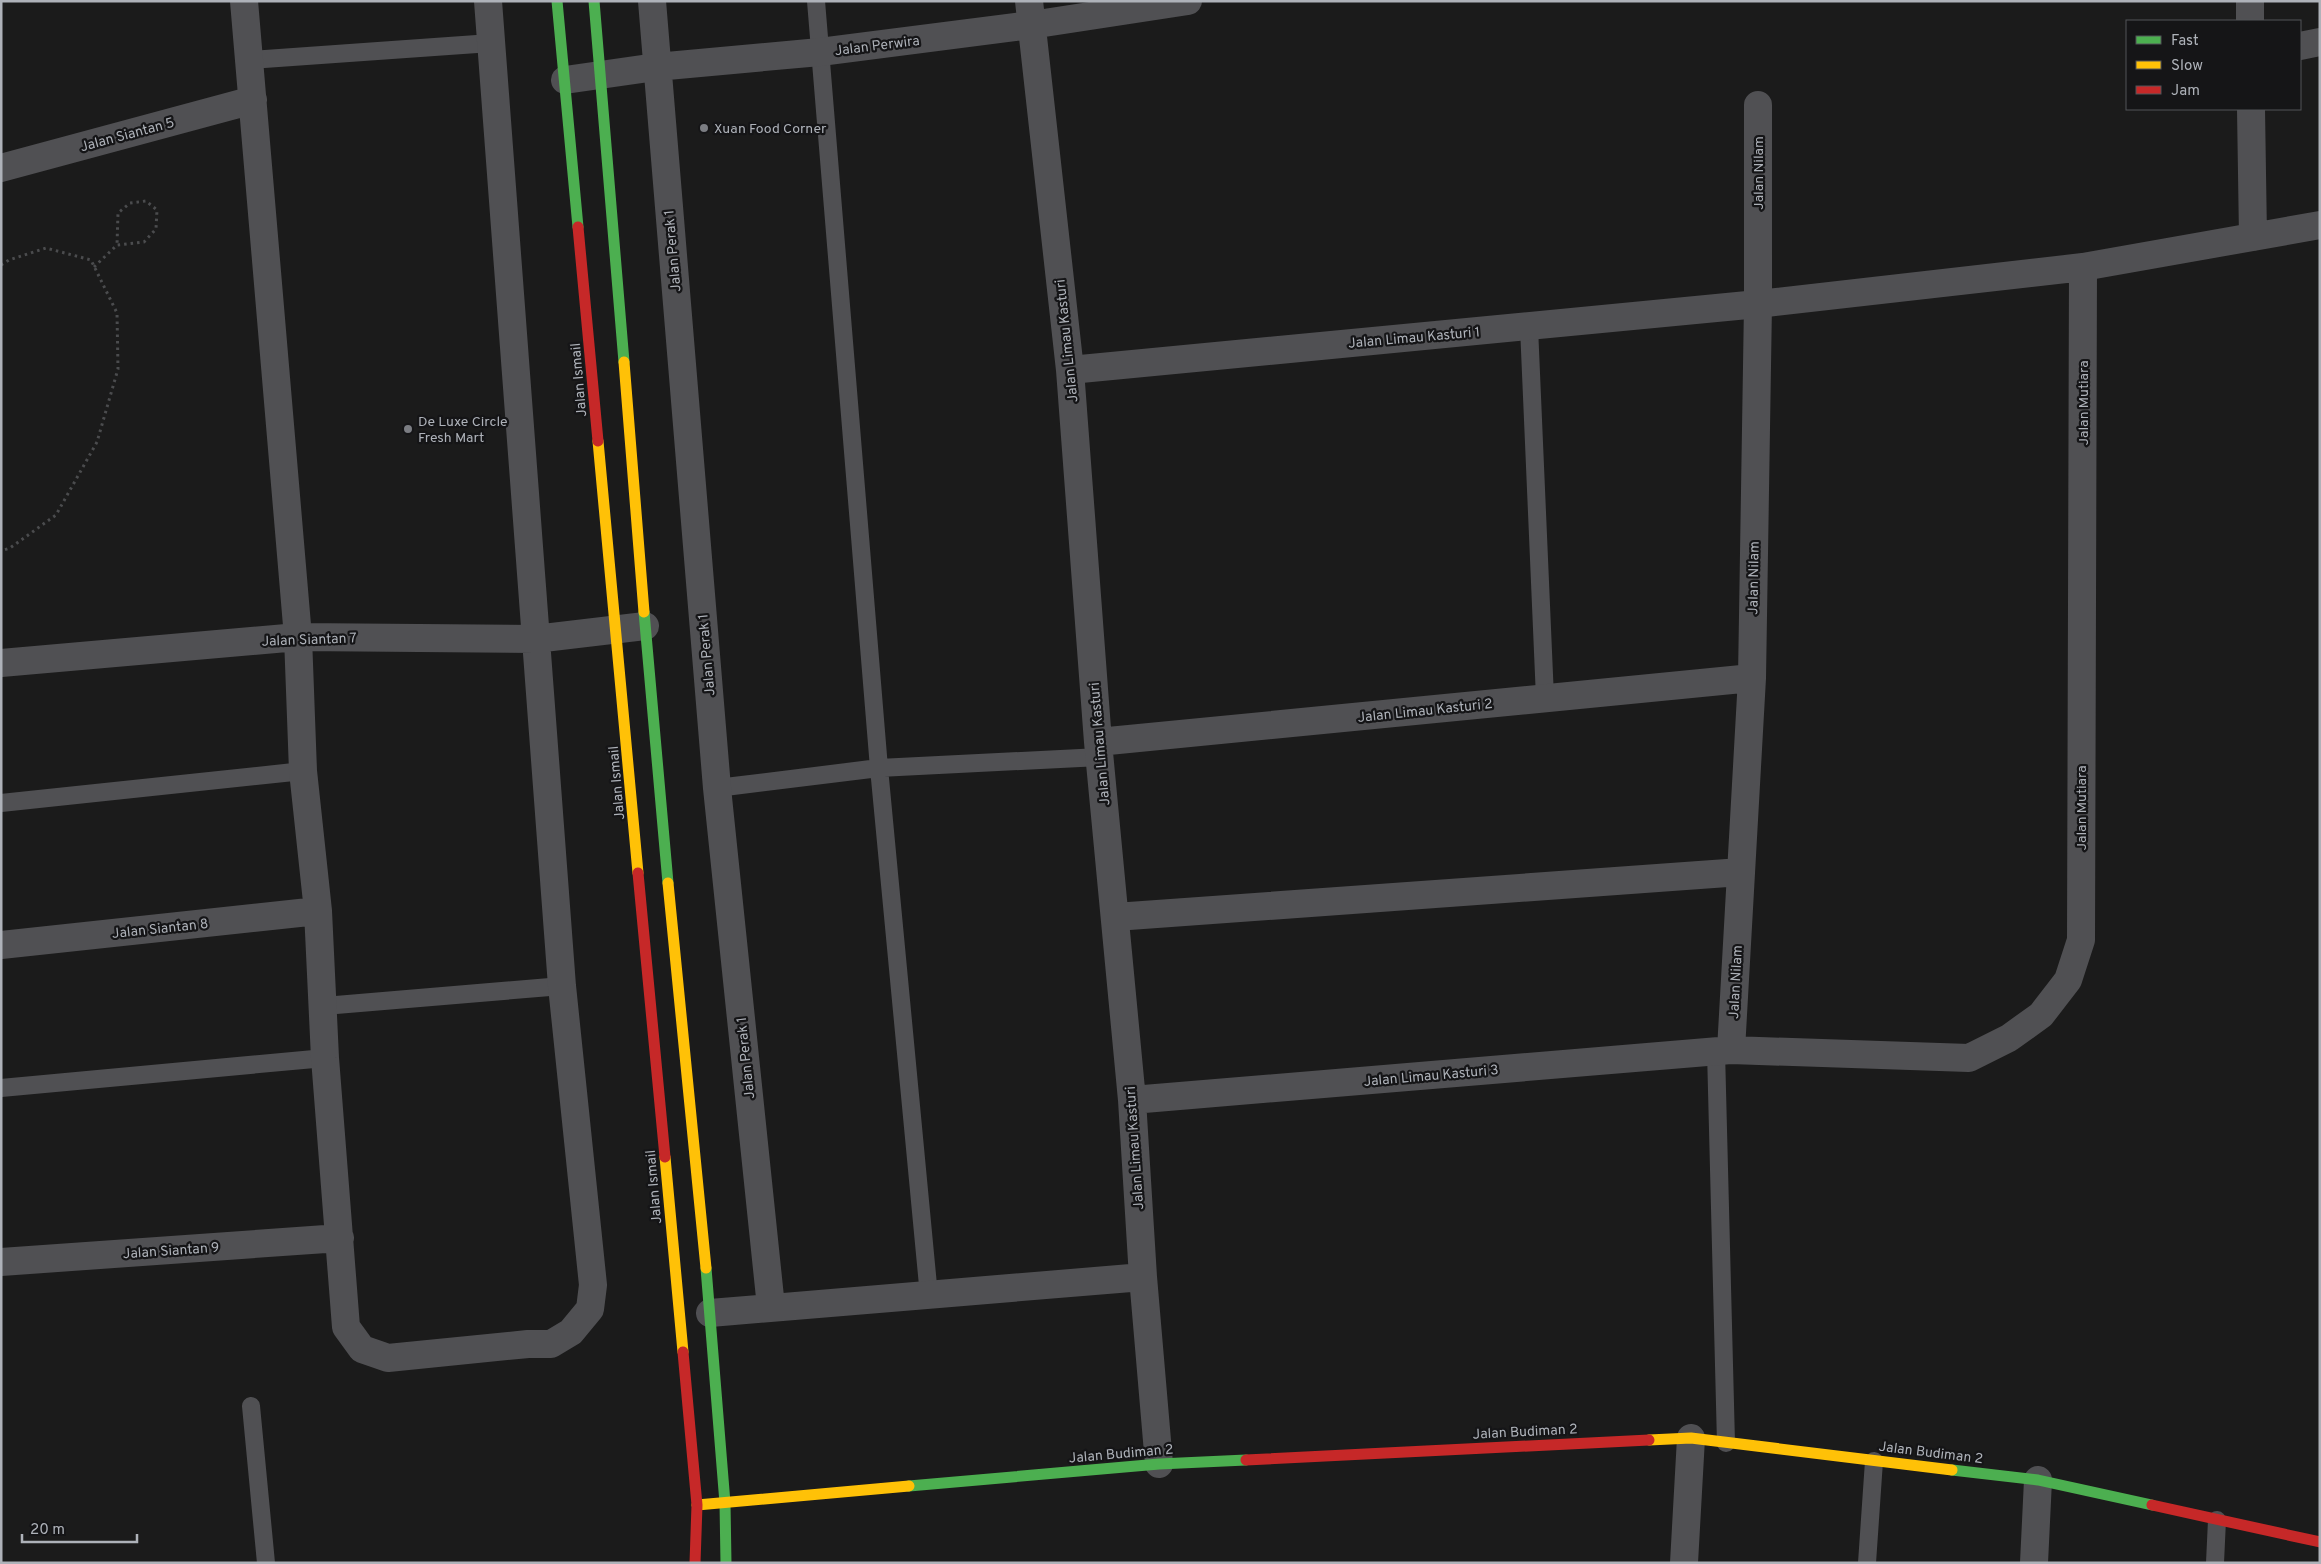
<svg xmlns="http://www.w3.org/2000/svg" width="2321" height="1564" font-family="Overpass,sans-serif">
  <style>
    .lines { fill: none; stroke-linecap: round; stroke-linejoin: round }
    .path { stroke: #4b4c4e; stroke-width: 3; stroke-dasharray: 2.5 4; stroke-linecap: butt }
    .lane { stroke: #505053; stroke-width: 18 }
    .street { stroke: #505053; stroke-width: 28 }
    .fast { stroke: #4caf50; stroke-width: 11 }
    .slow { stroke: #ffc107; stroke-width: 11 }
    .jam { stroke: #c62828; stroke-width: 11 }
    .poi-dot { fill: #7b7d82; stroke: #151517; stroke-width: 2 }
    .labels { text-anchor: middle; stroke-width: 4.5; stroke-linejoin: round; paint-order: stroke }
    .street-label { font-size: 14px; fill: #aeb2b9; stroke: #151517 }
    .poi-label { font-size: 14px; fill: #aeb2b9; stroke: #151517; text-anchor: start }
  </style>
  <rect width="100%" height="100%" fill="#1b1b1b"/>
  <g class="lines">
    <!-- path -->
    <path class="path" d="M1,265L9,260L46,248L91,260L117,313L118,369L97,442L56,515L10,548L1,551
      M94,267L117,245L144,242L156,229L157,210L146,201L130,203L118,213L117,245"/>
    <!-- lane -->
    <path class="lane" d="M816,1L879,768L929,1296
      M250,60L491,43
      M1529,327L1545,698
      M717,788L879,768L1100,757
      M1,803L303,771
      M324,1006L562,986
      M1716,1051L1726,1443
      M1,1088L325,1058
      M251,1406L266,1563
      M1867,1563L1874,1461
      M2215,1563L2217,1520"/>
    <!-- street -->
    <path class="street" d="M244,1L298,637L303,771L318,911L325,1058L346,1327L362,1349L388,1358L528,1344H551L571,1332L590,1309L593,1285L562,986L488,1
      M652,1L717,788L771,1307
      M1029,1L1070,370L1098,742L1132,1100L1143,1277L1159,1464
      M2250,1V21
      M2300,46L2320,42
      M565,80L656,67L820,52L1031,25L1188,1
      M2251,109L2253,237
      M1,168L253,100
      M1070,370L1758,304L2083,267L2320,225
      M1,663L298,637L535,639L645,626
      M1098,742L1752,678
      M1115,917L1741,872
      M1,945L318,911
      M1731,1050L1752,678L1758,304V105
      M1132,1100L1731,1050L1969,1058L2009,1038L2041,1015L2068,980L2081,940L2083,267
      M1,1262L340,1238
      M710,1313L1143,1277
      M1684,1563L1691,1438
      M2034,1563L2038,1480"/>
    <!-- fast -->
    <path class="fast" d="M557,1L578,227
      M594,1L624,362
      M644,612L668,883
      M706,1268L725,1503L726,1563
      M1952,1470L2038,1480L2152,1505
      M909,1486L1159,1464L1246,1460"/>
    <!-- slow -->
    <path class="slow" d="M624,362L644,612
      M598,441L638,873
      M668,883L706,1268
      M665,1157L683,1352
      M1649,1440L1691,1438L1952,1470
      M697,1505L909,1486"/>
    <!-- jam -->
    <path class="jam" d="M578,227L598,441
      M638,873L665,1157
      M683,1352L697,1505L695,1563
      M1246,1460L1649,1440
      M2152,1505L2320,1542"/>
  </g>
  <!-- markers -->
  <g class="poi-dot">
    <circle cx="704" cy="128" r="5"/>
    <circle cx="408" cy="429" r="5"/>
  </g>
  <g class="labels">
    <!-- street labels -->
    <g class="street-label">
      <text transform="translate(877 45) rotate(-7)" y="5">Jalan Perwira</text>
      <text transform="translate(127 134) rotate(-15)" y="5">Jalan Siantan 5</text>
      <text transform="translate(1758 173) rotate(-90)" y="5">Jalan Nilam</text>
      <text transform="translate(672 251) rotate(-95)" y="5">Jalan Perak 1</text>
      <text transform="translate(1414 337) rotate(-5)" y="5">Jalan Limau Kasturi 1</text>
      <text transform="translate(1066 341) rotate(-96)" y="5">Jalan Limau Kasturi</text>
      <text transform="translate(578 380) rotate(-95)" y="5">Jalan Ismail</text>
      <text transform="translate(2083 403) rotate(-90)" y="5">Jalan Mutiara</text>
      <text transform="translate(1753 578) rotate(-89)" y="5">Jalan Nilam</text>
      <text transform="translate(309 639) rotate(-2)" y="5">Jalan Siantan 7</text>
      <text transform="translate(706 655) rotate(-95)" y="5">Jalan Perak 1</text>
      <text transform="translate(1425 710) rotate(-6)" y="5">Jalan Limau Kasturi 2</text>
      <text transform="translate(1099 744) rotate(-95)" y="5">Jalan Limau Kasturi</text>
      <text transform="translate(616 783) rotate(-95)" y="5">Jalan Ismail</text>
      <text transform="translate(2081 808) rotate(-90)" y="5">Jalan Mutiara</text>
      <text transform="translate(160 928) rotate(-6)" y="5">Jalan Siantan 8</text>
      <text transform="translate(1735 982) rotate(-87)" y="5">Jalan Nilam</text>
      <text transform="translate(745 1058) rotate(-96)" y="5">Jalan Perak 1</text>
      <text transform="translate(1431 1075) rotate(-5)" y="5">Jalan Limau Kasturi 3</text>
      <text transform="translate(1134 1148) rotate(-94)" y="5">Jalan Limau Kasturi</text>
      <text transform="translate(653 1187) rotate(-95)" y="5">Jalan Ismail</text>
      <text transform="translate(171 1250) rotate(-4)" y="5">Jalan Siantan 9</text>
      <text transform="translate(1525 1431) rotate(-3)" y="5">Jalan Budiman 2</text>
      <text transform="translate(1931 1452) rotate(7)" y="5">Jalan Budiman 2</text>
      <text transform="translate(1121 1453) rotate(-5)" y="5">Jalan Budiman 2</text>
    </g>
    <!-- poi labels -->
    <g class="poi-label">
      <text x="714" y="133">Xuan Food Corner</text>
      <text x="418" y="426">De Luxe Circle<tspan x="418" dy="16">Fresh Mart</tspan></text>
    </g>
  </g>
  <!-- border -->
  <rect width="2321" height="1564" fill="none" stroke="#aeb2b9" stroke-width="5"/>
  <!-- legend -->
  <rect x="2126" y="20" width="175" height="90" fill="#151517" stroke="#525458"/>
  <rect x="2136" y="36" width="25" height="8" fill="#4caf50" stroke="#525458"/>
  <text x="2171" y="45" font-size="15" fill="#aeb2b9">Fast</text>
  <rect x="2136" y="61" width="25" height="8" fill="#ffc107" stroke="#525458"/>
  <text x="2171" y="70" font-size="15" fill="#aeb2b9">Slow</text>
  <rect x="2136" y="86" width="25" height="8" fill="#c62828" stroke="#525458"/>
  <text x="2171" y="95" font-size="15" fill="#aeb2b9">Jam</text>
  <!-- scale -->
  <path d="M22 1534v8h115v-8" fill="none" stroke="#aeb2b9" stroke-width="2.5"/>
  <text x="30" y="1534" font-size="15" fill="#aeb2b9" stroke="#151517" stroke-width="4" paint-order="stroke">20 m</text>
</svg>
